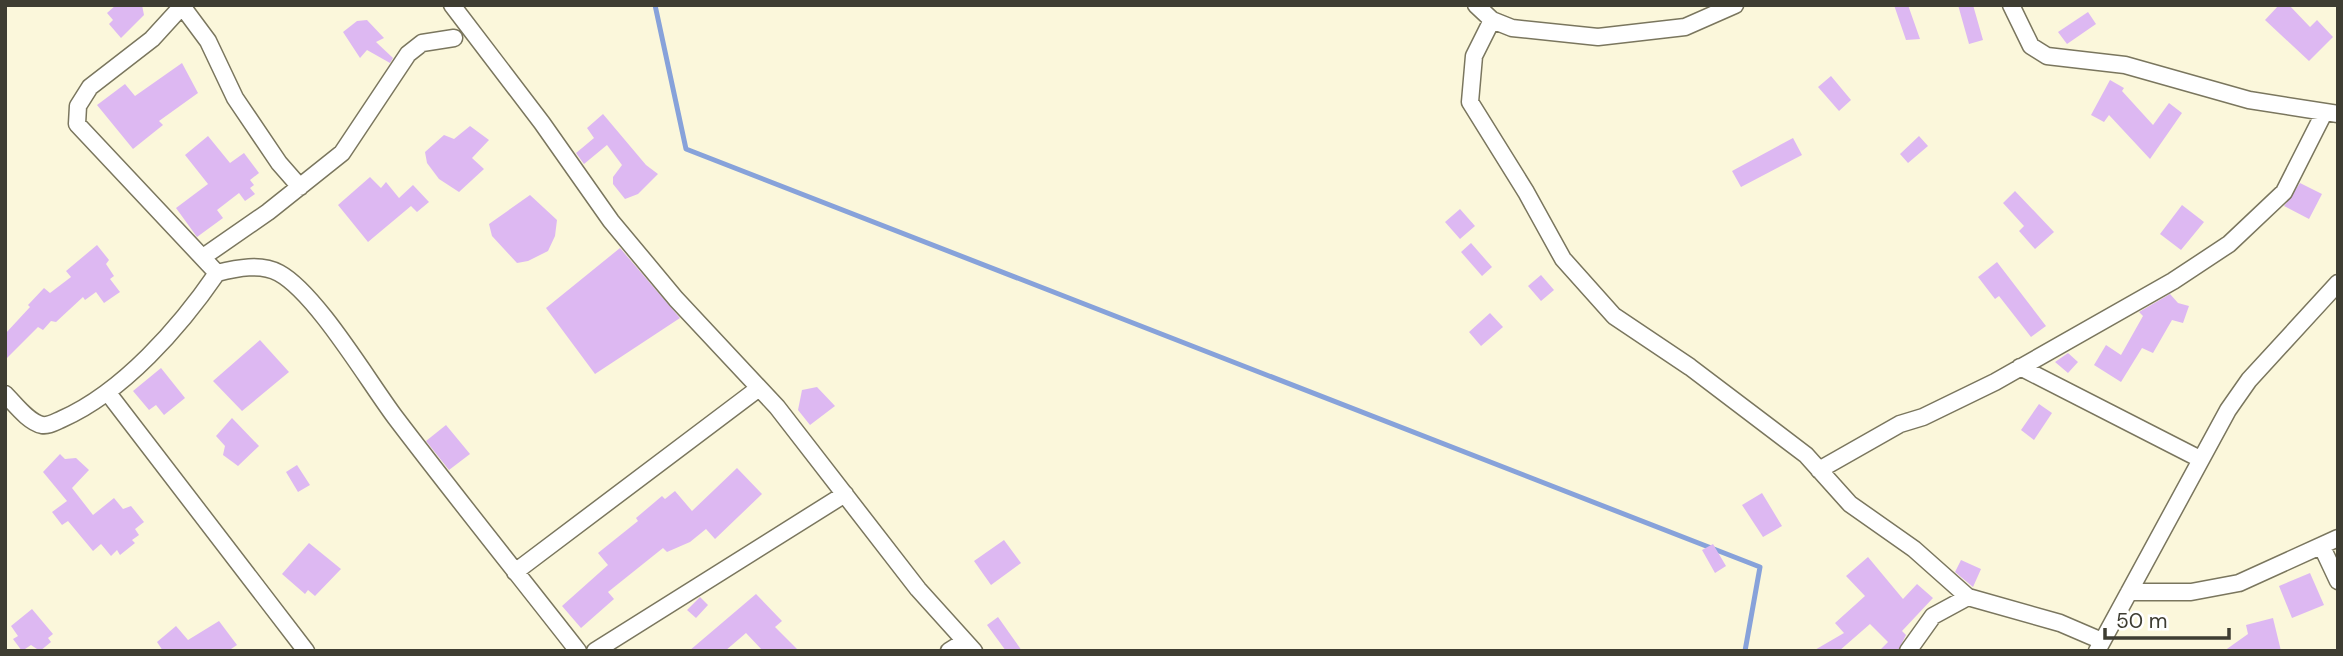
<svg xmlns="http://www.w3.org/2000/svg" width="2343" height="656" font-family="'DM Sans',sans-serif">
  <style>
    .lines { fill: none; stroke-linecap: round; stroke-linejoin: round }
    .stream { stroke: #87a2da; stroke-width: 5 }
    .building { fill: #ddb8f2 }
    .minor-casing { stroke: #7a765e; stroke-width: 19 }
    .minor { stroke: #fff; stroke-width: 16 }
  </style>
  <rect width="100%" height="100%" fill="#fbf7db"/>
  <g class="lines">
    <!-- stream -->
    <path class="stream" d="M655,5L686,149L1760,567L1745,651"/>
  </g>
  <!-- building -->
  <path class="building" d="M116,5H142L144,15L121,38L109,24L113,20L107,13Z
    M1894,5H1908L1920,39L1906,40Z
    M1958,5H1973L1983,40L1969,44Z
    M2279,5H2289L2310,27L2317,20L2333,37L2309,61L2265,20Z
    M2088,12L2096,24L2067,44L2058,32Z
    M367,20L384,38L376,42L393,58L390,63L367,50L360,58L343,32L357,21Z
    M182,63L198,93L159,121L163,125L133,149L97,105L125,84L135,96Z
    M1831,76L1851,100L1839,111L1818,87Z
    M2110,80L2124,88L2122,91L2153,125L2169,103L2182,113L2150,159L2109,115L2104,122L2091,115Z
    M603,114L646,165L658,174L638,194L625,199L613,184V177L622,165L607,145L584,164L576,153L594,138L587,128Z
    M470,126L489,140L472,158L484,169L459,192L439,179L427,163L425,152L444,135L454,139Z
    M208,136L230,163L244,153L259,173L250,180L254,185L250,188L255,194L245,201L239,193L217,210L223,218L197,237L176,208L208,184L185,155Z
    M1919,136L1928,146L1908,163L1900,154Z
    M1793,138L1802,155L1741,187L1732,171Z
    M370,177L381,188L386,182L399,198L413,185L429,202L417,212L411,206L368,242L338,205Z
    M2300,183L2322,194L2309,219L2284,206Z
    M2015,191L2054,232L2035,249L2019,231L2024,226L2003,203Z
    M530,195L557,220L555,236L548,251L528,261L517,263L492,236L489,224Z
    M2182,205L2204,222L2181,250L2160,234Z
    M1460,209L1475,226L1460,239L1445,222Z
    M1471,243L1492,267L1482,276L1461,252Z
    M97,245L109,260L106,264L114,276L110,279L120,292L104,303L96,292L85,300L83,297L56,322L51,321L43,330L38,327L5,360V334L30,307L28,305L44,288L50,293L71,277L66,271Z
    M620,248L680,318L595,374L546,308Z
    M1997,262L2046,326L2031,337L1999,296L1995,299L1978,277Z
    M1541,275L1554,290L1541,301L1528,286Z
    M2170,294L2178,303L2189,306L2183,323L2172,320L2153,353L2142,348L2121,382L2094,365L2106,345L2121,355L2143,316L2139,312Z
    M1490,313L1503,327L1481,346L1469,332Z
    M260,340L289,372L242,411L213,381Z
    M2068,353L2078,362L2068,373L2055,362Z
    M161,368L185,398L164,415L156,405L149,410L133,391Z
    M817,387L835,406L810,425L798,410L802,390Z
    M2039,404L2052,413L2034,440L2021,430Z
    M232,418L259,446L238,466L223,455L225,446L216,436Z
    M446,425L470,454L449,470L426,441Z
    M60,454L65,459L76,458L89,470L72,488L93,515L114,498L123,509L131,506L144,522L135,529L139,535L132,540L135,543L120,555L117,550L111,556L101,544L93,551L68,521L62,525L52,512L67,501L43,472Z
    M297,465L310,485L298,492L286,472Z
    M737,468L762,494L715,539L706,529L690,542L667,552L663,548L608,592L614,599L581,628L562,606L608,565L598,553L638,521L636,518L662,496L665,499L675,491L692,511Z
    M1762,493L1782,526L1763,537L1742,505Z
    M1004,540L1021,563L991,585L974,561Z
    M309,543L341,569L315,596L308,590L305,594L282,574Z
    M1713,544L1726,566L1715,573L1702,550Z
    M1868,557L1903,599L1917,584L1933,598L1902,631L1906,635L1898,651H1879L1888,642L1870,624L1839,651H1813L1844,633L1835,623L1865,596L1846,576Z
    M1961,560L1981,569L1973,587L1955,572Z
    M2310,573L2324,605L2292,618L2279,586Z
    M756,594L782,621L775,627L799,651H763L746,633L725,651H689Z
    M700,597L708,605L696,618L687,610Z
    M32,609L53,634L48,638L51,642L40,651L31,645L22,651L13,639L18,636L11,626Z
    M998,617L1022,651H1006L987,625Z
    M2273,618L2281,651H2224L2248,634L2246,625Z
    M219,621L237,645L228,651H163L157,642L176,626L188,640Z"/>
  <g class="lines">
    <defs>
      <path id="minor" d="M183,5L152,39L90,87L78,106L77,124L217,273
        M452,5L542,123L611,221L676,299L777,407L918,589L974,651
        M1476,5L1492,20L1512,28L1598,37L1685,27L1735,5
        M2011,5L2031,46L2047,56L2125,65L2249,100L2338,114
        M182,6L208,41L235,98L279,163L300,187
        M1492,20L1474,56L1470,102L1526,192L1563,259L1614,316L1690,367L1806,455L1850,504L1914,549L1968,597
        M203,257L268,212L342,153L408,54L422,43L454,38
        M2020,367L2200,459
        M108,393L306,651
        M5,394C15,404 28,422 42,425C49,426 55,422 62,419C123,392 180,327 217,273C237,268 261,263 279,273C316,293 368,381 395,417C455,496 517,573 578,651
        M1819,470L1900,424L1923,417L1995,382L2173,281L2229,244L2284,192L2324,113
        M2322,547L2338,581
        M515,572L759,388
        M2129,592H2191L2239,583L2338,538
        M595,651L845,494
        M949,651L965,641
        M1908,651L1933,616L1968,597L2060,623L2102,641
        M2097,651L2228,410L2249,380L2338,283"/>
    </defs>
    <!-- minor casing -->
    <use href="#minor" class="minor-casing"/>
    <!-- minor -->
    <use href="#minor" class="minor"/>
  </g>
  <!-- border -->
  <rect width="2343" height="656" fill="none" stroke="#3e3d32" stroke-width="14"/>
  <!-- scale -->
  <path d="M2105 628v10h124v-10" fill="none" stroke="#3e3d32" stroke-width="3.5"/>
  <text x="2116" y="628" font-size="21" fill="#3e3d32" stroke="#ffffff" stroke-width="5" paint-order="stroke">50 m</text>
</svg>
